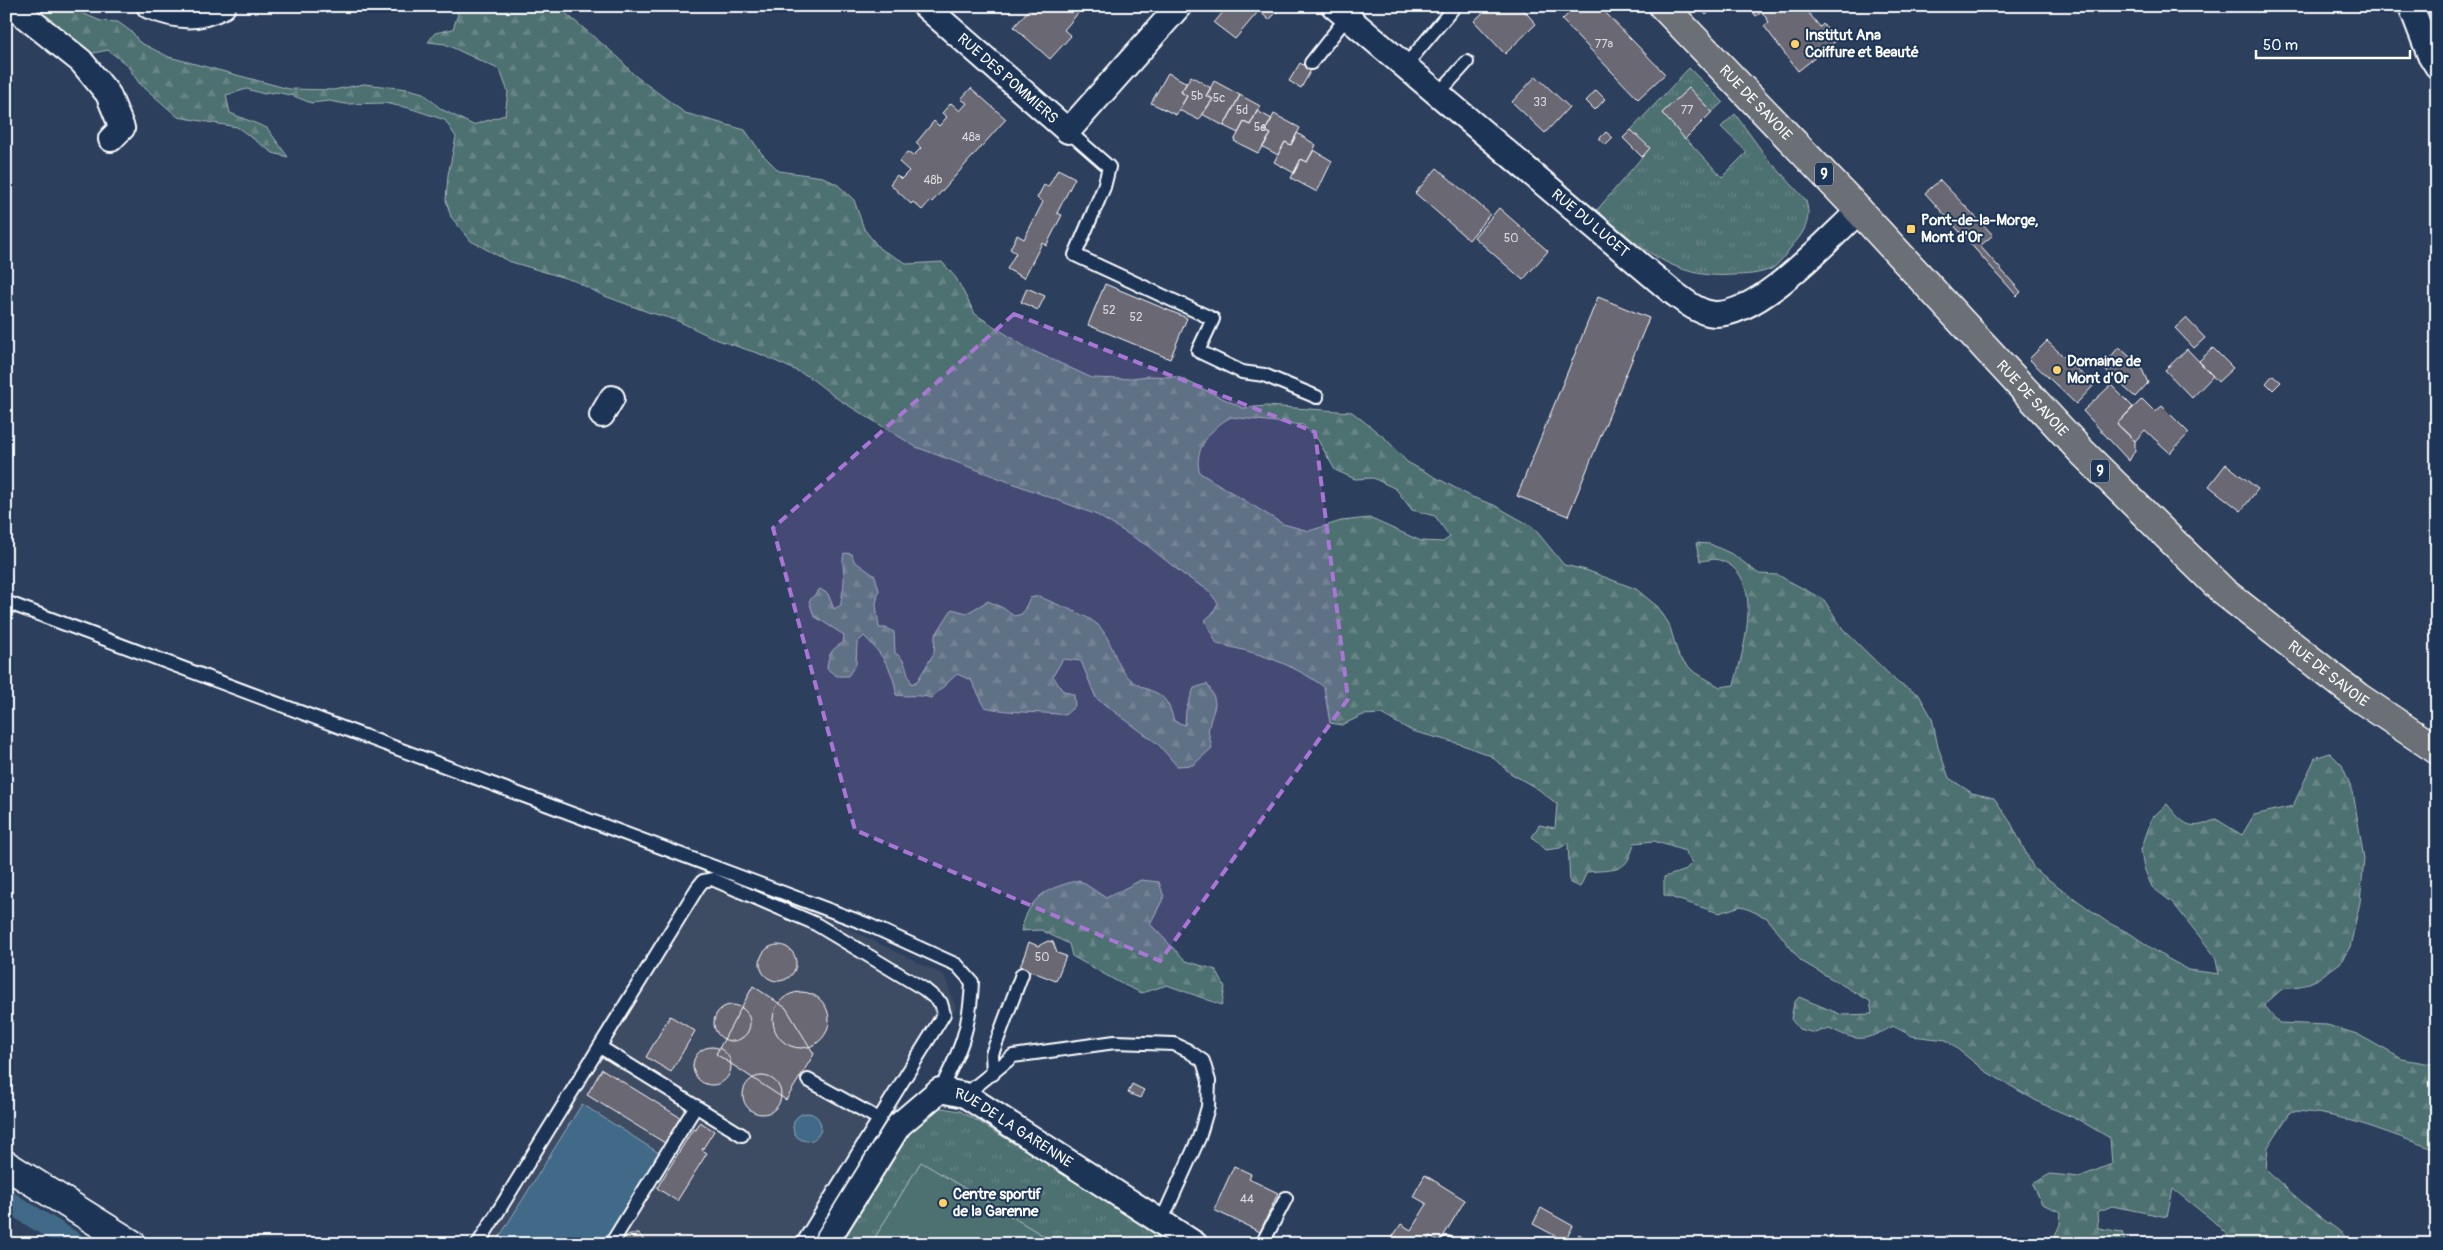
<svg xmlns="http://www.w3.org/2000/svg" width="2443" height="1250" font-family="Pangolin,sans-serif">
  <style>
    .built { fill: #3e4b64 }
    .grass { fill: url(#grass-tufts); stroke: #a6b7b8 }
    .forest { fill: url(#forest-firs); stroke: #a6b7b8; fill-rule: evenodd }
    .pitch { fill: #4d6f70; stroke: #a6b7b8 }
    .water { fill: #416a88; stroke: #8da6b8 }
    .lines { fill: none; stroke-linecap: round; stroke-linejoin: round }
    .canal { stroke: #416a88; stroke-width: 21 }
    .building { fill: #696773; stroke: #fff }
    .lane-casing { stroke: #fff; stroke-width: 16 }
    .street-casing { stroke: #fff; stroke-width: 28 }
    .secondary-casing { stroke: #fff; stroke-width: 31 }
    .primary-casing { stroke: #fff; stroke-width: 31 }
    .lane { stroke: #1d3557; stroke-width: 12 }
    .street { stroke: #1d3557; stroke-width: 24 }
    .secondary { stroke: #1d3557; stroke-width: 28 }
    .primary { stroke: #6b6f75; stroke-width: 28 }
    .marked { fill: #a976d5; fill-opacity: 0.2; stroke: #a976d5; stroke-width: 4; stroke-dasharray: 10 6; stroke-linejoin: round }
    .poi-dot { fill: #ffd166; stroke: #1d3557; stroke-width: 2 }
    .labels { text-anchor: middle; stroke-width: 4; stroke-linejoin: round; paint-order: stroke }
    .number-label { font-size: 12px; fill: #dad9dc }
    .shield { fill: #1d3557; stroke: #bbc2cd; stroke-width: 1 }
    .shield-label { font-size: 14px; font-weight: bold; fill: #fff }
    .poi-label { font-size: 15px; font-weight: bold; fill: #fff; stroke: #1d3557; text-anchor: start }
    .street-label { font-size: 15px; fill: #fff; stroke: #1d3557 }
  </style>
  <defs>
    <pattern id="grass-tufts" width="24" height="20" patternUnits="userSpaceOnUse" patternTransform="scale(1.25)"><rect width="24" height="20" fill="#4d6f70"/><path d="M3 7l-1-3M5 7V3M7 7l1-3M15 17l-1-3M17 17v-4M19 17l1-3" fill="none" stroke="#688585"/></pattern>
    <pattern id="forest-firs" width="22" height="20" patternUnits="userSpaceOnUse" patternTransform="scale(1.25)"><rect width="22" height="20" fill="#4d6f70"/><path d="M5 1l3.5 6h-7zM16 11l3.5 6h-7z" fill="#688585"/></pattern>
  </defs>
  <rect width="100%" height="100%" fill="#2c3f5d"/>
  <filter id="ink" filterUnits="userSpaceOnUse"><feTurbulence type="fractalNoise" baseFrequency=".02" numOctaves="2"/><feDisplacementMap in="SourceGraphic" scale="10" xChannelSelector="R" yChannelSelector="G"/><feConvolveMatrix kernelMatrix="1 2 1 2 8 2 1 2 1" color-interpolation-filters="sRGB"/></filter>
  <g filter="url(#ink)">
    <!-- built -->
    <path class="built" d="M701,866L831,920L944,975L956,1008L813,1244H468Z
      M6,1230L28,1244H6Z"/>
    <!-- grass -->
    <path class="grass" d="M1689,68L1723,102L1712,112L1689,88L1662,113L1722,177L1747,152L1721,127L1735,114L1767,158L1805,199C1813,218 1804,233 1792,246C1786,253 1779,265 1771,269C1760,274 1745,275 1733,275C1673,280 1639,246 1597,210L1649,149L1631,130Z
      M942,1108L960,1111L976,1120L1176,1244H1057L921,1162L871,1244H833L903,1125L928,1109Z"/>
    <!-- forest -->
    <path class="forest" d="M24,6H65L101,21L118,22L133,33L139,42L169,57L289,89L333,90L364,84L408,89L423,93L441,109L473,125L505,115L508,92L500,70L445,44L428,42L435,33L453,29L458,14L453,6H557L619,58L634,75L685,113L745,130L762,154L779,171L823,177L838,185L854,200L864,229L880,249L908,264L942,262L956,278L975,314L1027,348L1092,378L1123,379L1148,376L1178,377L1243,408L1267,406L1352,412L1386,439L1407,462L1472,497L1494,505L1533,527L1564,565L1586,570L1636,589L1658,607L1669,624L1679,657L1693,671L1720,687L1734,685C1743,651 1767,574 1719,560C1714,558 1705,561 1700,561L1696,543L1710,544L1734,555L1759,574L1778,575L1824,600L1843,629L1898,683L1919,695L1932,718L1938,747L1949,778L1972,793L1994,798L2011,823L2034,869L2107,922L2131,934L2163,956L2189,970L2219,974L2215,956L2173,903L2152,887L2144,868L2141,850L2152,818L2167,804C2184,825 2190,832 2216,819L2242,835L2254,815L2293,806L2315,758L2330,753L2342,765L2353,792L2364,859L2360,902L2350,947L2340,963L2316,980L2300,987L2282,989L2264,1005L2279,1023L2327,1025L2357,1034L2402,1059L2437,1065V1150C2388,1134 2343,1112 2291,1111L2268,1147L2266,1169C2283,1186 2300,1201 2319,1216C2331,1226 2343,1231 2351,1244H2236L2212,1220L2173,1189L2167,1217L2112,1206L2097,1212L2098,1228L2122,1232L2126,1244H2052L2060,1224L2061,1212L2042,1204L2033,1184L2050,1174L2079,1177L2112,1164L2110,1138L2079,1120L2040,1103L1985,1071L1946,1040L1912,1036L1893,1026C1864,1041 1860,1043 1829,1028L1815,1033L1799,1029L1791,1019L1794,1003L1799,997L1842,1015L1872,1014L1870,1001L1801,961L1767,918L1741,906L1719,913L1664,895V877L1684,871L1692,863L1685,851L1654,841L1634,843C1627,874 1616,869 1587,872L1580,887L1570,883L1568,843L1560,848L1546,850L1532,837L1539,825L1555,828L1557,804L1538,789L1510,773L1491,756L1460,744L1412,731L1381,714L1363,715L1342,725L1330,723L1324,687C1292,663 1256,652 1217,644L1205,620L1212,614L1218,603L1208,590L1184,575L1148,546L1097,515L916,447L838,399L808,376L760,354L718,340L676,320L648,312L602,295L575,281L508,261L471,241L451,217L446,200L448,175L456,137L445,120L409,108L384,103L346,104L329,101L311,103L294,96L276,92L264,94L247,89L226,95L230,113L267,128L288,157L273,153L237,127L178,117L139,83L127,65L108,50L84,55ZM1231,417L1303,425L1318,440L1335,470L1355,479L1373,478L1396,489L1412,510L1435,516L1450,537L1443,542L1421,541L1369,518L1341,521L1309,531L1283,524L1200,473C1192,451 1211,427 1231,417Z
      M844,553L852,554L854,561L875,576L879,590L876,604L879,628H886L894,632L895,653C908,660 905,672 912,684L918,680L934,653L935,636L952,609L967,613L988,601L1003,608L1014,616L1022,614L1030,598L1039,596C1055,605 1085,613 1098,625C1113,640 1114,664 1129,678C1151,698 1164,683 1174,721L1185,725L1186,710L1194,688L1207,684C1221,706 1213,706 1209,727C1207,733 1211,741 1212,748L1193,765L1177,766L1158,744L1096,698L1081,661L1063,659L1053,676L1062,690L1074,695L1075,706L1065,715C1038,711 1011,714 985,707L971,680L957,674L931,698C919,694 908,697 896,695C895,671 880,652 864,636L857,643L856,664L848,676H837L827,669C828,655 831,649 843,643L844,635L814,616L809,601L820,589L828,594L834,609L841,605C841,595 844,590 844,581C845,570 841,567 844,553Z
      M1079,880L1106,898L1141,880L1159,882L1164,897L1150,924L1186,961L1216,970L1225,987L1222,1005L1167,985L1142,993L1120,983L1072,956L1069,944L1041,930L1021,931C1030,895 1046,889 1079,880Z"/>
    <!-- pitch -->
    <path class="pitch" d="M921,1162L1057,1244H871Z"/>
    <!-- water -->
    <path class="water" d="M582,1104L659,1153L603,1244H495Z
      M793 1127a14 14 0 1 1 28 0a14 14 0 1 1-28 0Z"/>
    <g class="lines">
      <!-- canal -->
      <path class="canal" d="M6,1200L76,1244"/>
    </g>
    <!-- building -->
    <path class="building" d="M1032,6H1084L1064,30L1071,36L1050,59L1014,27Z
      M1228,6H1249L1257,13L1235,39L1214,23Z
      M1257,6H1273L1278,11L1269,20L1256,8Z
      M1490,6H1520L1536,24L1505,54L1474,21Z
      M1576,6H1599L1665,74L1638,99L1562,20Z
      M1698,6H1716L1706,15Z
      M1748,6H1803L1820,27L1823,24L1836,41L1798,71L1764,26L1769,22L1762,12L1756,16Z
      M1300,63L1311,70L1301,88L1289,81Z
      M1168,73L1187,83L1181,92L1187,96L1176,115L1151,103Z
      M1191,76L1211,88L1206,96L1213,99L1199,120L1179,110L1187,96L1181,92Z
      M1536,76L1569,107L1545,133L1512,102Z
      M1214,81L1240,95L1224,126L1202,114L1213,99L1206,96Z
      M971,88L1006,119L932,202L930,201L922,210L913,202L911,204L890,184L897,175L901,179L909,171L899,162L907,152L913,156L921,148L916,143L934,121L939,126L947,117L942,113L951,103L960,111L967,103L961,99Z
      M1689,88L1712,112L1685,139L1662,113Z
      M1596,90L1605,99L1595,110L1586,101Z
      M1240,95L1260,106L1250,125L1244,122L1238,133L1224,126Z
      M1257,111L1272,119L1265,131L1271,134L1258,153L1234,141L1244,122L1250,125Z
      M1274,114L1300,128L1291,145L1285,142L1278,155L1263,147L1271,134L1265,131Z
      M1631,130L1650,148L1642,157L1623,138Z
      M1606,132L1613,138L1606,145L1599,139Z
      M1297,133L1316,145L1307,162L1301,159L1294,173L1274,162L1285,142L1291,145Z
      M1314,150L1332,161L1317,192L1291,178L1301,159L1307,162Z
      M1437,168L1490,214L1469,240L1415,193Z
      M1058,169L1075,178L1057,213L1062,215L1046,246L1042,243L1024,278L1007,269L1016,253L1010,249L1017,235L1024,239L1043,202L1037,198L1044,185L1048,187Z
      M1940,180L1993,235L1980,246L2021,292L2017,296L1925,193Z
      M1499,208L1548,251L1523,280L1474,237Z
      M1105,284L1187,318L1170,359L1088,325Z
      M1027,288L1045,296L1038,310L1021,302Z
      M1598,297L1649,318L1568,516L1517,496Z
      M2186,318L2205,338L2194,348L2175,328Z
      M2047,341L2094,385L2076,404L2029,359Z
      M2119,347L2141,367L2148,383L2135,397L2102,367Z
      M2213,348L2233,368L2218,382L2199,361Z
      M2187,349L2213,376L2192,398L2165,370Z
      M2273,375L2281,382L2273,390L2266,383Z
      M2111,385L2133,407L2117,424L2135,441V450L2129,461L2083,411Z
      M2142,399L2155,412L2162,406L2189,433L2170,453L2145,430L2135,441L2117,424Z
      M2226,464L2258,489L2241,511L2209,486Z
      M1048,941L1053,942L1057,953L1066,956L1056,981L1020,967L1029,942L1038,946Z
      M760 963a18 18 0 1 1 36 0a18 18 0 1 1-36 0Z
      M753,986L786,1008L814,1054L786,1100L716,1054Z
      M773 1020a28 28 0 1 1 56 0a28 28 0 1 1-56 0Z
      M714 1023a18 18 0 1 1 36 0a18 18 0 1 1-36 0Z
      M670,1016L695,1031L671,1072L646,1057Z
      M693 1066a19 19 0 1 1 38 0a19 19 0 1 1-38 0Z
      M602,1069L681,1118L665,1143L587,1095Z
      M743 1095a19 19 0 1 1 38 0a19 19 0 1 1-38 0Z
      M1132,1084L1144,1090L1140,1098L1128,1093Z
      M700,1122L714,1131L702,1150L707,1153L677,1201L657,1188L693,1129L696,1130Z
      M1234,1166L1251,1174L1249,1179L1278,1193L1260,1232L1214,1210Z
      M1425,1175L1465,1200L1440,1242L1430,1236L1426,1244H1388L1401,1224L1411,1230L1427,1204L1413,1196Z
      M1541,1208L1573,1226L1565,1241L1533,1224Z
      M630,1234H639L647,1244H620L622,1239Z
      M1579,1234L1594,1244H1574Z"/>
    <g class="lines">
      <defs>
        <path id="lane" d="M1311,63L1347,17
          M1405,66L1455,6
          M1438,94L1467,62
          M1068,131L1109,167L1104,187L1075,255L1213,319L1198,351L1242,372L1264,375L1317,397
          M6,602L869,925L957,965L972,982C970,1028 961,1050 940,1090
          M600,1047L742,1135
          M993,1074L992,1054L1022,974
          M808,1080L879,1119
          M965,1095L1013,1056L1115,1042L1174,1044L1187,1050L1203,1061L1209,1081L1208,1107L1199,1138L1161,1222
          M478,1244L698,887L703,881L712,879L814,923L924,989L941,1003L944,1014L802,1244
          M611,1244L696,1106
          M1262,1244L1286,1198
          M1446,1244L1447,1243"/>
        <g id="street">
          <path d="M12,6L81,61L108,94L122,128L111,139"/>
          <path d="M149,6C177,17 196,20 223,6"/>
          <path id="s1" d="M925,6L1068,131L1179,6"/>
          <path id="s2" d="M1334,6L1672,292C1685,301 1698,313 1715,314C1760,315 1826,241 1859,211"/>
          <path d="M2411,6L2429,53L2437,66"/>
          <path d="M602,415L612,398"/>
          <path id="s3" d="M825,1244L899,1125L940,1090L965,1095L1195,1244"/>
        </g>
        <path id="secondary" d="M6,1165L132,1244"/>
        <g id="primary">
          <path id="s4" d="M1663,6L1849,200L2081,451L2224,592L2358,697L2437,750"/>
        </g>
      </defs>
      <!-- lane casing -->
      <use href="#lane" class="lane-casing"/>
      <!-- street casing -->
      <use href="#street" class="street-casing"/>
      <!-- secondary casing -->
      <use href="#secondary" class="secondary-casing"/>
      <!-- primary casing -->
      <use href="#primary" class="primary-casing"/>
      <!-- lane -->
      <use href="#lane" class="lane"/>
      <!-- street -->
      <use href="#street" class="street"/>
      <!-- secondary -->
      <use href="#secondary" class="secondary"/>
      <!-- primary -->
      <use href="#primary" class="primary"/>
    </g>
  </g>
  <!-- marked area -->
  <path class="marked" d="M1014,314L1315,432L1348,699L1160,961L855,830L773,528Z"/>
  <!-- markers -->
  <g class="poi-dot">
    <circle cx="1795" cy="44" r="5"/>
    <rect x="1906" y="224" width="10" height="10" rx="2.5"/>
    <circle cx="2057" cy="370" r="5"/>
    <circle cx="943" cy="1203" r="5"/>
  </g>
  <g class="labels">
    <!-- number labels -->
    <g class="number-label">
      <text x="1604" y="48">77a</text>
      <text x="1197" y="100">5b</text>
      <text x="1219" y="102">5c</text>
      <text x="1540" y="106">33</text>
      <text x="1242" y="114">5d</text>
      <text x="1687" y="114">77</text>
      <text x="1260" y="131">5e</text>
      <text x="971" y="141">48a</text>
      <text x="933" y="184">48b</text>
      <text x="1511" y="242">50</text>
      <text x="1109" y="314">52</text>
      <text x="1136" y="321">52</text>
      <text x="1042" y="961">50</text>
      <text x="1247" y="1203">44</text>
    </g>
    <!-- shield labels -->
    <g class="shield">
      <rect x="1815" y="162.5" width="18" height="23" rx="4"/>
      <rect x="2091" y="459.5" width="18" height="23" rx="4"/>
    </g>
    <g class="shield-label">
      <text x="1824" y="179">9</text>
      <text x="2100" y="476">9</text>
    </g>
    <!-- poi labels -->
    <g class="poi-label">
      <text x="1805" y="40">Institut Ana<tspan x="1805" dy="17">Coiffure et Beauté</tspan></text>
      <text x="1921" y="225">Pont-de-la-Morge,<tspan x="1921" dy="17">Mont d'Or</tspan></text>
      <text x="2067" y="366">Domaine de<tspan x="2067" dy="17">Mont d'Or</tspan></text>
      <text x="953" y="1199">Centre sportif<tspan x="953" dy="17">de la Garenne</tspan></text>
    </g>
    <!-- street labels -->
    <g class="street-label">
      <text dy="5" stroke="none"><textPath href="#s1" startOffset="110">RUE DES POMMIERS</textPath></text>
      <text dy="5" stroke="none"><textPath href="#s4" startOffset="134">RUE DE SAVOIE</textPath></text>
      <text dy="5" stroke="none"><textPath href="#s2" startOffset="336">RUE DU LUCET</textPath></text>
      <text dy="5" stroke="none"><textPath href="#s4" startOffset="539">RUE DE SAVOIE</textPath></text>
      <text dy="5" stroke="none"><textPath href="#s4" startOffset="944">RUE DE SAVOIE</textPath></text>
      <text dy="5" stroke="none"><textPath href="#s3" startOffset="278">RUE DE LA GARENNE</textPath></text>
    </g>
  </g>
  <!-- margin -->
  <rect width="2443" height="1250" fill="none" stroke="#1d3557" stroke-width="25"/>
  <rect x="12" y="12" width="2418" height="1225" fill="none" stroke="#fff" stroke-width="2" filter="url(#ink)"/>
  <!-- scale -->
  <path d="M2256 50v8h154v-8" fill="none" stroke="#ffffff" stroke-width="2.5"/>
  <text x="2263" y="50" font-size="15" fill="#ffffff" stroke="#1d3557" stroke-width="4" paint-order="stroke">50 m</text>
</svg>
